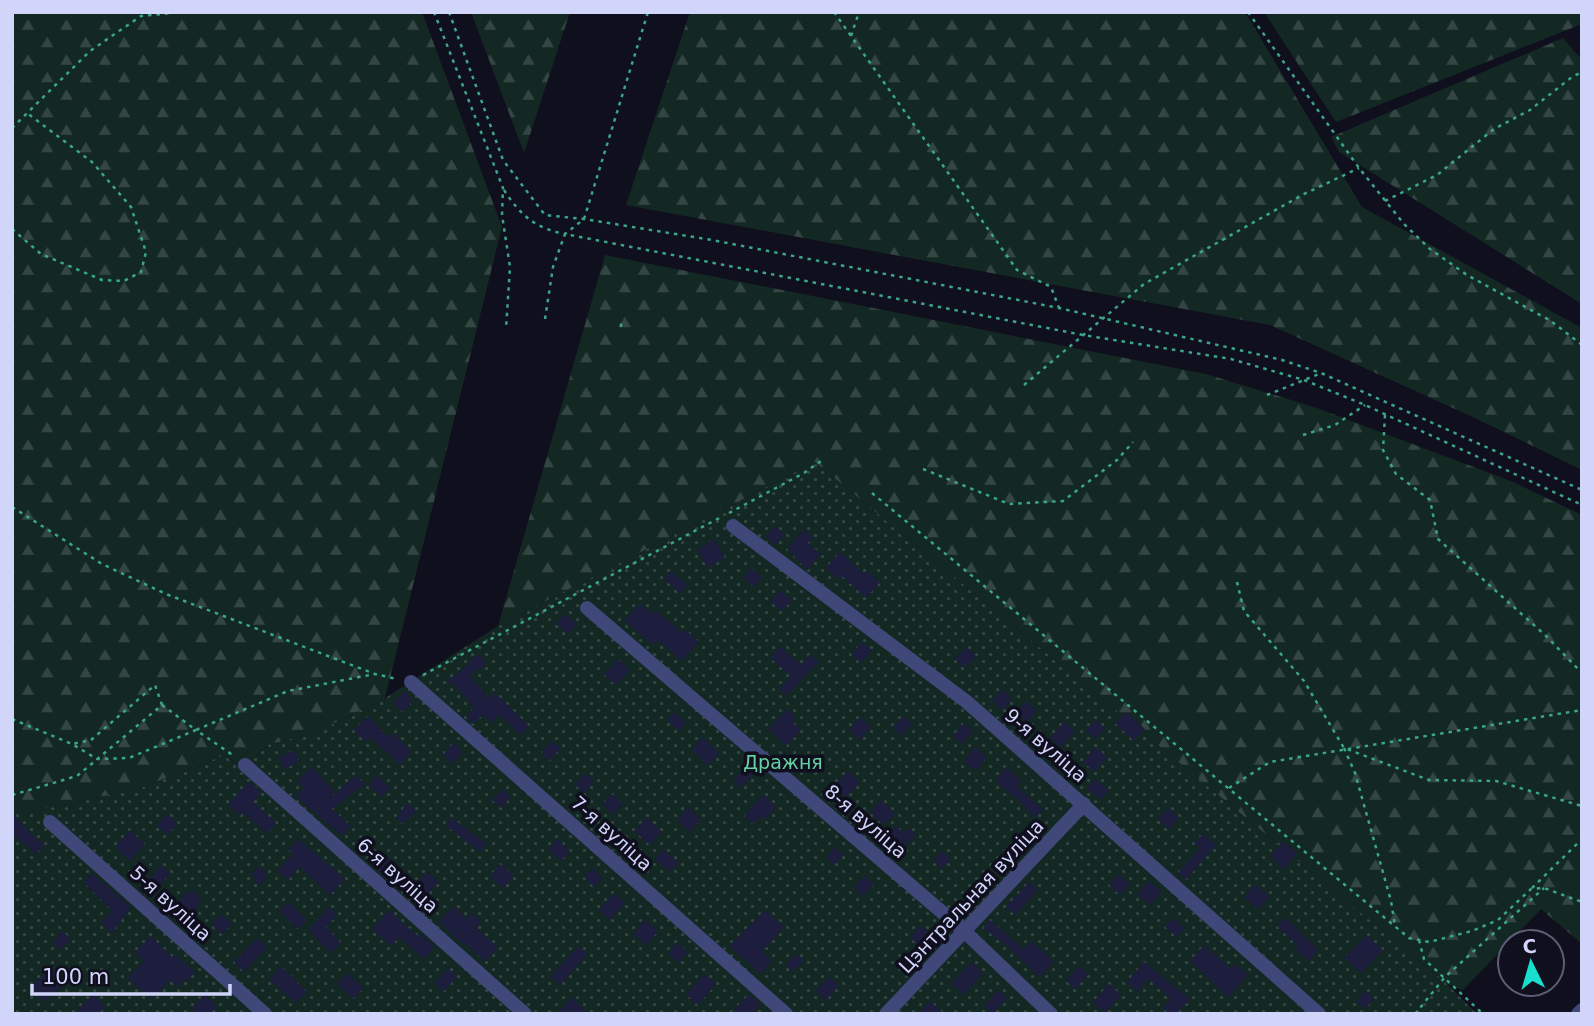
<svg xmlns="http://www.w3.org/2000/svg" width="1594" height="1026" font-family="'DejaVu Sans',sans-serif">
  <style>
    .forest { fill: url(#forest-firs) }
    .park { fill: url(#park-dots) }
    .building { fill: #1d1d3d }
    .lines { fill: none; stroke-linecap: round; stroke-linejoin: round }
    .path { stroke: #3ba58a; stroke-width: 2.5; stroke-dasharray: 3.5 5; stroke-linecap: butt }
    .street { stroke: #3f4878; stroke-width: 14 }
    .labels { text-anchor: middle; stroke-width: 7; stroke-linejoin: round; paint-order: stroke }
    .street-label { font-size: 19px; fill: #d1d5fa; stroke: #0f0f1e }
    .park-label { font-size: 19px; fill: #66d1a2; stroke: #0f0f1e }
  </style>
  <defs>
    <pattern id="forest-firs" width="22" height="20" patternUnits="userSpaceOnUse" patternTransform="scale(1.75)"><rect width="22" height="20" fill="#132823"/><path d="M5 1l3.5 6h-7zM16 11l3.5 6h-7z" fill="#344644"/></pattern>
    <pattern id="park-dots" width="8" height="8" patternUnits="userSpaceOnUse" patternTransform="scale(1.75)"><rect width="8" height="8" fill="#132823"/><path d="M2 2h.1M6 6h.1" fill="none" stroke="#344644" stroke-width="1.8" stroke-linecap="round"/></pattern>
  </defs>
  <rect width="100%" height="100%" fill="#0f0f1e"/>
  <!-- forest -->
  <path class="forest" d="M12,12H422L502,227L385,698L317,732L268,745L245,765L240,766L225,755L141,788L40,810L28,809L12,815Z
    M471,12H570L524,153Z
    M690,12H1245L1362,207L1582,328V470L1477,419L1270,325L626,205Z
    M1264,12H1582V24L1336,122Z
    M1563,38L1582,60V304L1339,152L1331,137Z
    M605,255L1206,374L1314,407L1511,481L1582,515V944L1541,909L1463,990L1447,984L815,462L498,626Z"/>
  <!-- park -->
  <path class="park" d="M815,462L1447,984L1477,1014H12V815L28,809L40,810L141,788L225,755L239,766L245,765L268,745L317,732L385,698L498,626Z"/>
  <!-- building -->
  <path class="building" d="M775,526L785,534L775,545L765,537Z
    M804,529L813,537L808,543L821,554L807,570L787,549Z
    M714,539L725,557L708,568L697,550Z
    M840,552L864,574L868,571L880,582L866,598L842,576L838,579L826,568Z
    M751,568L762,577L754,587L743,578Z
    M671,571L687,585L680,593L664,579Z
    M780,590L792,600L782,611L770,601Z
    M640,604L652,614L655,610L683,633L686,630L699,642L682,661L658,640L653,645L624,621Z
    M565,614L577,624L568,634L556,624Z
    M862,642L872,650L861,663L851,654Z
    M780,647L801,665L810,654L819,662L786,696L779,689L791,676L770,658Z
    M966,647L976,656L965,668L955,659Z
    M480,654L486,665L469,675L490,699L495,693L529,726L521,735L499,715L491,723L483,715L473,724L466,717L474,708L454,684L451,685L448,681L471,662L470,660Z
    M618,659L630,670L616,685L604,675Z
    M1002,690L1012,699L1003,710L992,701Z
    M404,691L414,700L403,712L393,703Z
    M1026,701L1037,711L1028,722L1016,712Z
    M787,709L796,717L792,722L801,730L786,746L768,729Z
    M674,712L686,723L679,731L667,720Z
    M1126,712L1145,729L1134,741L1115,723Z
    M368,716L388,737L392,732L412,752L400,765L370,737L366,742L354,730Z
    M903,716L912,724L902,735L893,727Z
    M860,717L871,727L860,740L849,730Z
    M1096,720L1105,728L1096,739L1086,731Z
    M1064,722L1075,731L1060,747L1050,738Z
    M964,723L973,731L962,744L953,736Z
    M702,737L719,753L708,765L691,750Z
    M552,741L561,748L549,761L541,753Z
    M453,743L463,752L453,764L443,755Z
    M975,747L987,757L976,771L964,761Z
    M1096,747L1107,757L1094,772L1083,762Z
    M294,750L300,762L284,769L279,757Z
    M312,767L334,791L333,796L356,775L365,784L332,809L351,826L342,836L295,796L304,788L297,781Z
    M745,767L753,774L741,788L733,780Z
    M1006,767L1022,781L1017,786L1043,810L1035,818L1024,807L1025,806L995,781Z
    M848,771L860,783L846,797L834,785Z
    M585,773L594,781L584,793L575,785Z
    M377,776L390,788L382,797L369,785Z
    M1095,779L1109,790L1100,800L1087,788Z
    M249,781L261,792L253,802L276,823L267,834L243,812L240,816L228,805Z
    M502,789L511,797L501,808L492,800Z
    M612,794L623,803L613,814L602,804Z
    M763,795L776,807L764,820L760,817L753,824L744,816Z
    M881,800L895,813L884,825L870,812Z
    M408,803L416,811L403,824L396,817Z
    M688,807L701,819L690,832L677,820Z
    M1168,808L1179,818L1169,829L1158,819Z
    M12,814L34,837L45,845L36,854L12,833Z
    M167,814L178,824L167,835L157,826Z
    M451,817L486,844L480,852L445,825Z
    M646,818L662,832L650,845L634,831Z
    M896,826L904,833L909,828L916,835L904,848L889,833Z
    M130,830L145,844L130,861L115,847Z
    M1203,834L1216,845L1186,880L1178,873L1200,848L1194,843Z
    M298,839L345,879L330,895L300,867L288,880L277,871L293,854L289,850Z
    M557,839L570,851L561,861L548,850Z
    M1283,841L1297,853L1284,869L1270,856Z
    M835,847L843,855L834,865L826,858Z
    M663,849L679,863L670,872L655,859Z
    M942,851L951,859L942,869L933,861Z
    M388,857L401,870L391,882L377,869Z
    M500,864L514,876L503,888L490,876Z
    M161,865L170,874L158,887L149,878Z
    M258,866L268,875L258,886L252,873Z
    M592,868L602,878L594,887L584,877Z
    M427,872L439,882L417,905L408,897L420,885L417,882Z
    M92,873L131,907L112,933L101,923L112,911L84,883Z
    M1118,874L1130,884L1120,895L1109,885Z
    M864,876L874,884L863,896L854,887Z
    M1149,881L1162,892L1150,905L1137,894Z
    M975,882L987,893L975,905L964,895Z
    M1029,882L1038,890L1015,915L1006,907Z
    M1255,884L1270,897L1258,909L1244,897Z
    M193,890L202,899L197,905L199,907L187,920L172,907L186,892L189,894Z
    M613,893L625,902L610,920L599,911Z
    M288,902L307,920L298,929L279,911Z
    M454,906L467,919L472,913L481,922L476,928L498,948L485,962L463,942L461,944L439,922Z
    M329,907L337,915L326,927L341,943L331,953L308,930Z
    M389,910L418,936L420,933L435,947L424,959L399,937L391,946L372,929Z
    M765,910L784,927L762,952L772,961L761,974L729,946Z
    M221,914L232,924L222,934L211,924Z
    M1285,917L1318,950L1308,961L1296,949L1298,946L1277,926Z
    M1173,918L1185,929L1177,937L1165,927Z
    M645,920L658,931L647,945L633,934Z
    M990,920L1023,949L1031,941L1054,962L1039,977L1006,945L983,928Z
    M921,925L930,933L919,946L910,937Z
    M62,931L71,939L60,950L52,943Z
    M1366,935L1383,950L1361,973L1344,958Z
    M151,936L172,957L175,954L195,972L186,982L184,980L177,987L170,980L152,999L127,978L144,961L135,952Z
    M257,938L267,947L244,972L234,962Z
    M677,943L688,952L678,963L668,953Z
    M924,945L932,951L915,969L908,963Z
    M1204,945L1231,969L1235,964L1248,975L1228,997L1190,961Z
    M578,946L588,954L560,985L550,977Z
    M796,954L804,960L793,972L786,965Z
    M971,962L983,973L964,995L951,984Z
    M1144,962L1190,999L1176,1014H1169L1163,1008L1171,999L1148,979L1137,992L1127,982Z
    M281,966L307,992L296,1003L269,979Z
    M1079,966L1089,974L1075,989L1066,981Z
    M53,967L66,983L44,1002L31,986Z
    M448,968L457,977L443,992L434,983Z
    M347,973L364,988L353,999L337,984Z
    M704,974L716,984L698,1005L686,995Z
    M829,977L839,985L826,1000L816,991Z
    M1109,984L1121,995L1105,1013L1093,1002Z
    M998,990L1007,998L993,1014L984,1006Z
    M1365,991L1374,999L1365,1009L1356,1001Z
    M749,994L760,1004L752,1014H730Z
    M94,995L105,1007L98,1014H73Z
    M205,995L217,1006L210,1014H198L192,1008Z
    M572,997L589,1014H557Z
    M930,1001L944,1014H918Z"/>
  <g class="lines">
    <!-- path -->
    <path class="path" d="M434,12L503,188L502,215L510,267L506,329
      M449,12L503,160L545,215L584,219L712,240L1059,308L1282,360L1321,373L1582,490
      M834,12L1017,270L1051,287L1059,308
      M1248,12L1359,168L1404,224L1430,249L1467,275L1551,321L1582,345
      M851,36L859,12
      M12,128L90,51L141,16L182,12
      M504,190C521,216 535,228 565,234L584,219L648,12
      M1385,201L1437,175L1494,129L1530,110L1572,77L1582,72
      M12,229L41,254L102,280L124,281L141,272L146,252L131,207L92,162L27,113
      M545,319L553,267L565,234L1083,335L1231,359L1304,380L1365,405L1582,505
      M621,327V321
      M1024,385L1144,284L1304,194L1359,168
      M1267,395L1319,374
      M1385,415L1383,450L1396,474L1430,500L1438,539L1545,635L1582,673
      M1303,435L1335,425L1365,405
      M923,469L1009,504L1063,501L1117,460L1133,442
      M872,493L1409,938L1429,942L1472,931L1498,920L1531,889L1544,888L1582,902
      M12,507L102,564L166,594L375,674L397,679
      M729,513L804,473L821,461
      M1237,582L1244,611L1304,681L1344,748L1429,780L1496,781L1582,806
      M423,675L723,516
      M162,705L196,730L288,691L375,674
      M12,719L72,744L97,759L129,758L196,730L234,756
      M1344,748L1355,773L1391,901L1395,926
      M1229,788L1270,762L1582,710
      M12,795L77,776L162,705L155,685L91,740L72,744
      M1532,888L1582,839
      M1419,940L1424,959L1483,1014
      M1415,1014L1445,977L1544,888"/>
    <!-- street -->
    <path class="street" d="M733,526L967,702L1319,1014
      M587,608L964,931L1051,1014
      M411,682L786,1014
      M245,765L525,1014
      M50,822L265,1014
      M886,1014L1084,804
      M1578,1014L1582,1010"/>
  </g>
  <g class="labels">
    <!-- street labels -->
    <g class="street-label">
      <text transform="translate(1046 745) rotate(41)" y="7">9-я вуліца</text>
      <text transform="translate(866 821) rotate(41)" y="7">8-я вуліца</text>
      <text transform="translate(612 833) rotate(42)" y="7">7-я вуліца</text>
      <text transform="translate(398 875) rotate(42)" y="7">6-я вуліца</text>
      <text transform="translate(971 896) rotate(-47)" y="7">Цэнтральная вуліца</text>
      <text transform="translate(171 903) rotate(42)" y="7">5-я вуліца</text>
    </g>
    <!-- park labels -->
    <g class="park-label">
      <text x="783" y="769">Дражня</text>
    </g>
  </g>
  <!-- border -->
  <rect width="1594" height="1026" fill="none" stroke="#d1d5fa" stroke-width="28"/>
  <!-- north arrow -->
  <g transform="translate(1531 963) rotate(355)"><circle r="33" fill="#0f0f1e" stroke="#5d5e76" stroke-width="2"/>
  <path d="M0-5L12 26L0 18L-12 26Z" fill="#19decc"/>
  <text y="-10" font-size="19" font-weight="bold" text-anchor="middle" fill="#d1d5fa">С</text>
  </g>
  <!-- scale -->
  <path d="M32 984v10h198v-10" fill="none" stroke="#d1d5fa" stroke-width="3.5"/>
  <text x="42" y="984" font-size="21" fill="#d1d5fa" stroke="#0f0f1e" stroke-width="5" paint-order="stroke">100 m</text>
</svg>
